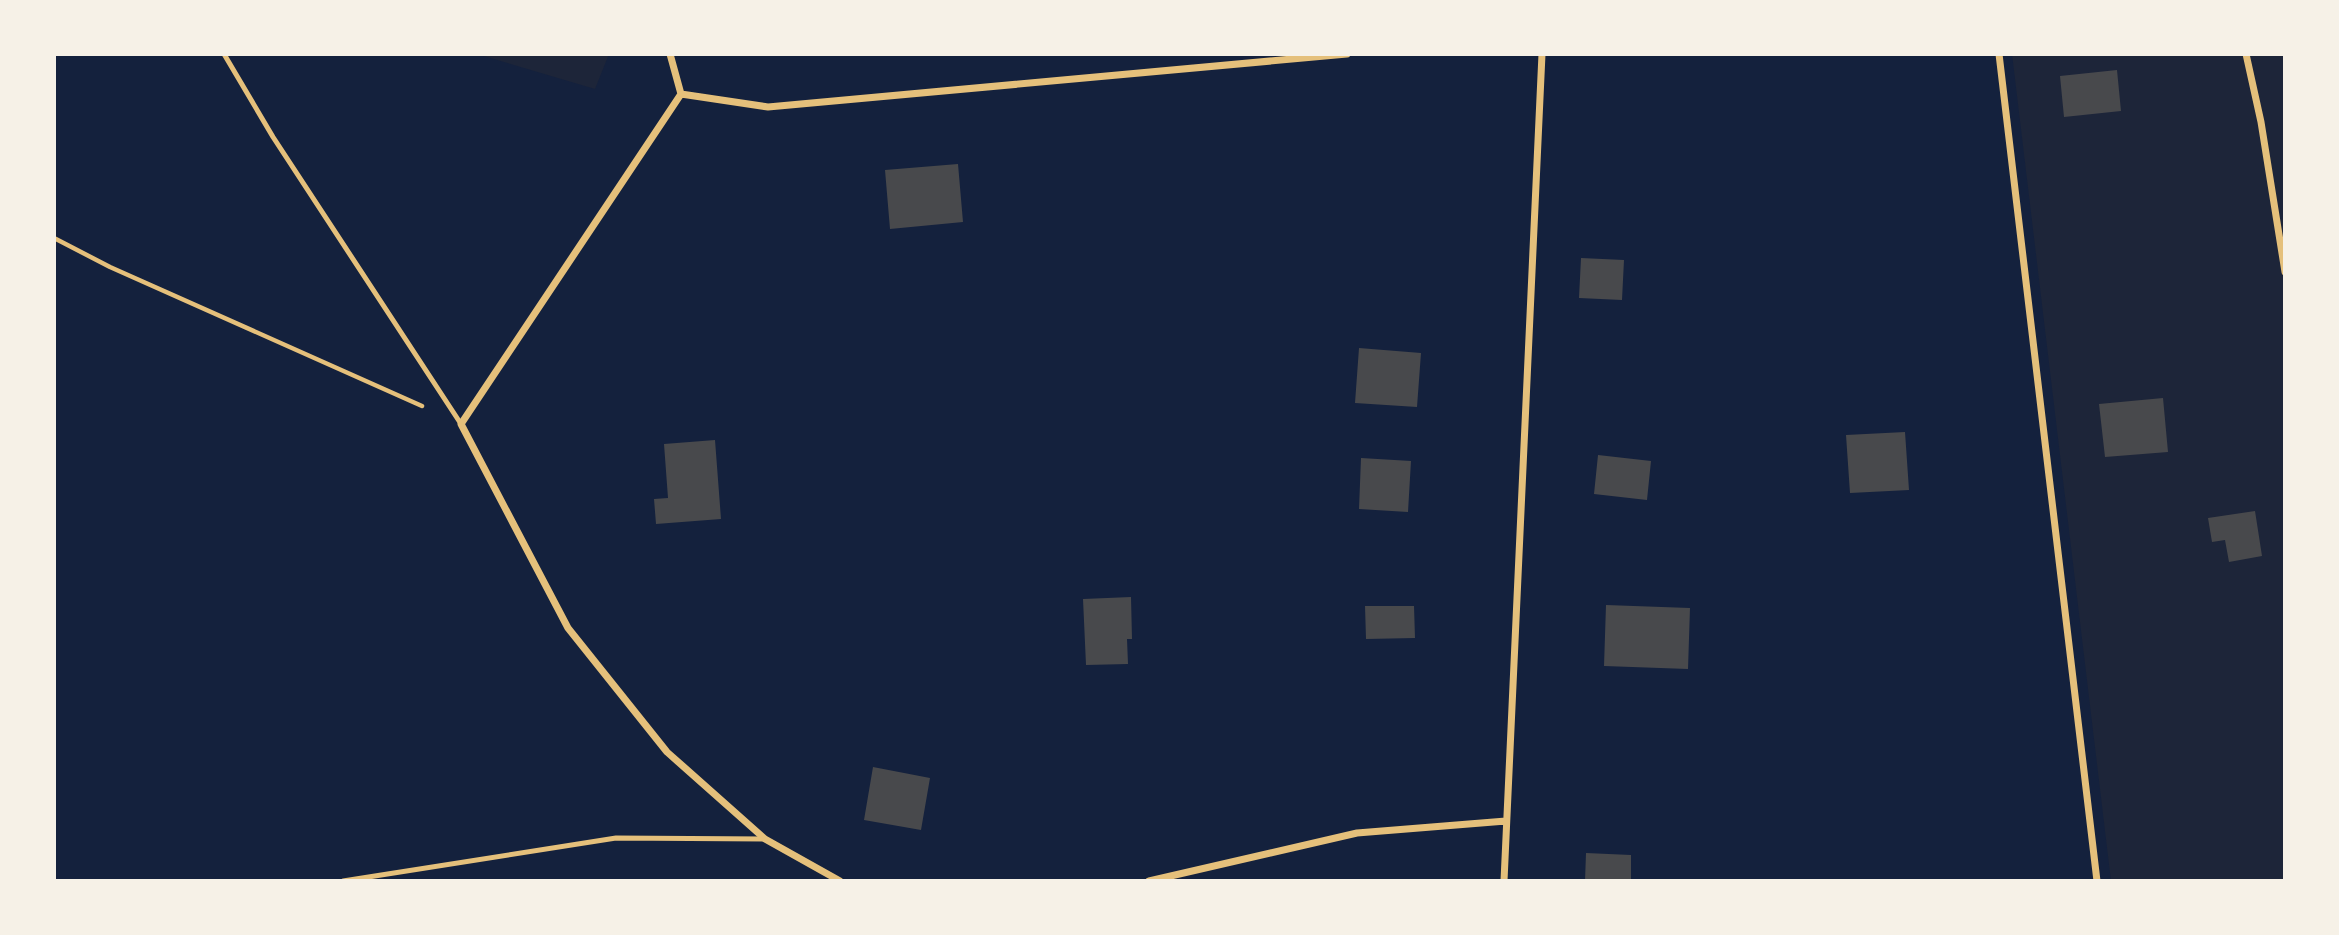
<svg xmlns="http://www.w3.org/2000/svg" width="2339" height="935" font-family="Manrope,sans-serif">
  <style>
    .green { fill: #1d2539 }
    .building { fill: #48494c }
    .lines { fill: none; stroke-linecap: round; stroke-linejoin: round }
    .path { stroke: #e5c07b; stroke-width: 4.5 }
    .service { stroke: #e5c07b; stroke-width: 5 }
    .minor { stroke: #e5c07b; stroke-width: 7 }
  </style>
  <rect width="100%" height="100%" fill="#14213d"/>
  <!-- green -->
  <path class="green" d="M477,54H609L595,89Z
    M2012,54H2285V881H2111Z"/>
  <!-- building -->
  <path class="building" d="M2117,70L2121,111L2064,117L2060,76Z
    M958,164L963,222L890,229L885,170Z
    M1581,258L1624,260L1622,300L1579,298Z
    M1359,348L1421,353L1417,407L1355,403Z
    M2163,398L2168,452L2105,457L2099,404Z
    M1905,432L1909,490L1850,493L1846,435Z
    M715,440L721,519L656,524L654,499L668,498L664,444Z
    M1598,455L1651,461L1647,500L1594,494Z
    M1361,458L1411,461L1408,512L1359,509Z
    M2255,511L2262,556L2229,562L2225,540L2212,542L2208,518Z
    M1131,597L1132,639H1127L1128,664L1086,665L1083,599Z
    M1606,605L1690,608L1688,669L1604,666Z
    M1365,606H1414L1415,638L1366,639Z
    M873,767L930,778L921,830L864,820Z
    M1586,853L1631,855V881H1585Z"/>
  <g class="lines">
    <!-- path -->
    <path class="path" d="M54,238L110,267L422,406"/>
    <!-- service -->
    <path class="service" d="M224,54L273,137L461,424
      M343,881L616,838L765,839"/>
    <!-- minor -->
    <path class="minor" d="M670,54L681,94L461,424L568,628L667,752L765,839L840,881
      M1999,54L2097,881
      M2246,54L2261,122L2285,272
      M681,94L768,107L1347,54
      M1149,881L1357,833L1506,821
      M1504,881L1542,54"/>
  </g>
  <!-- border -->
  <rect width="2339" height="935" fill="none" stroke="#f6f1e7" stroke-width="112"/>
</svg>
